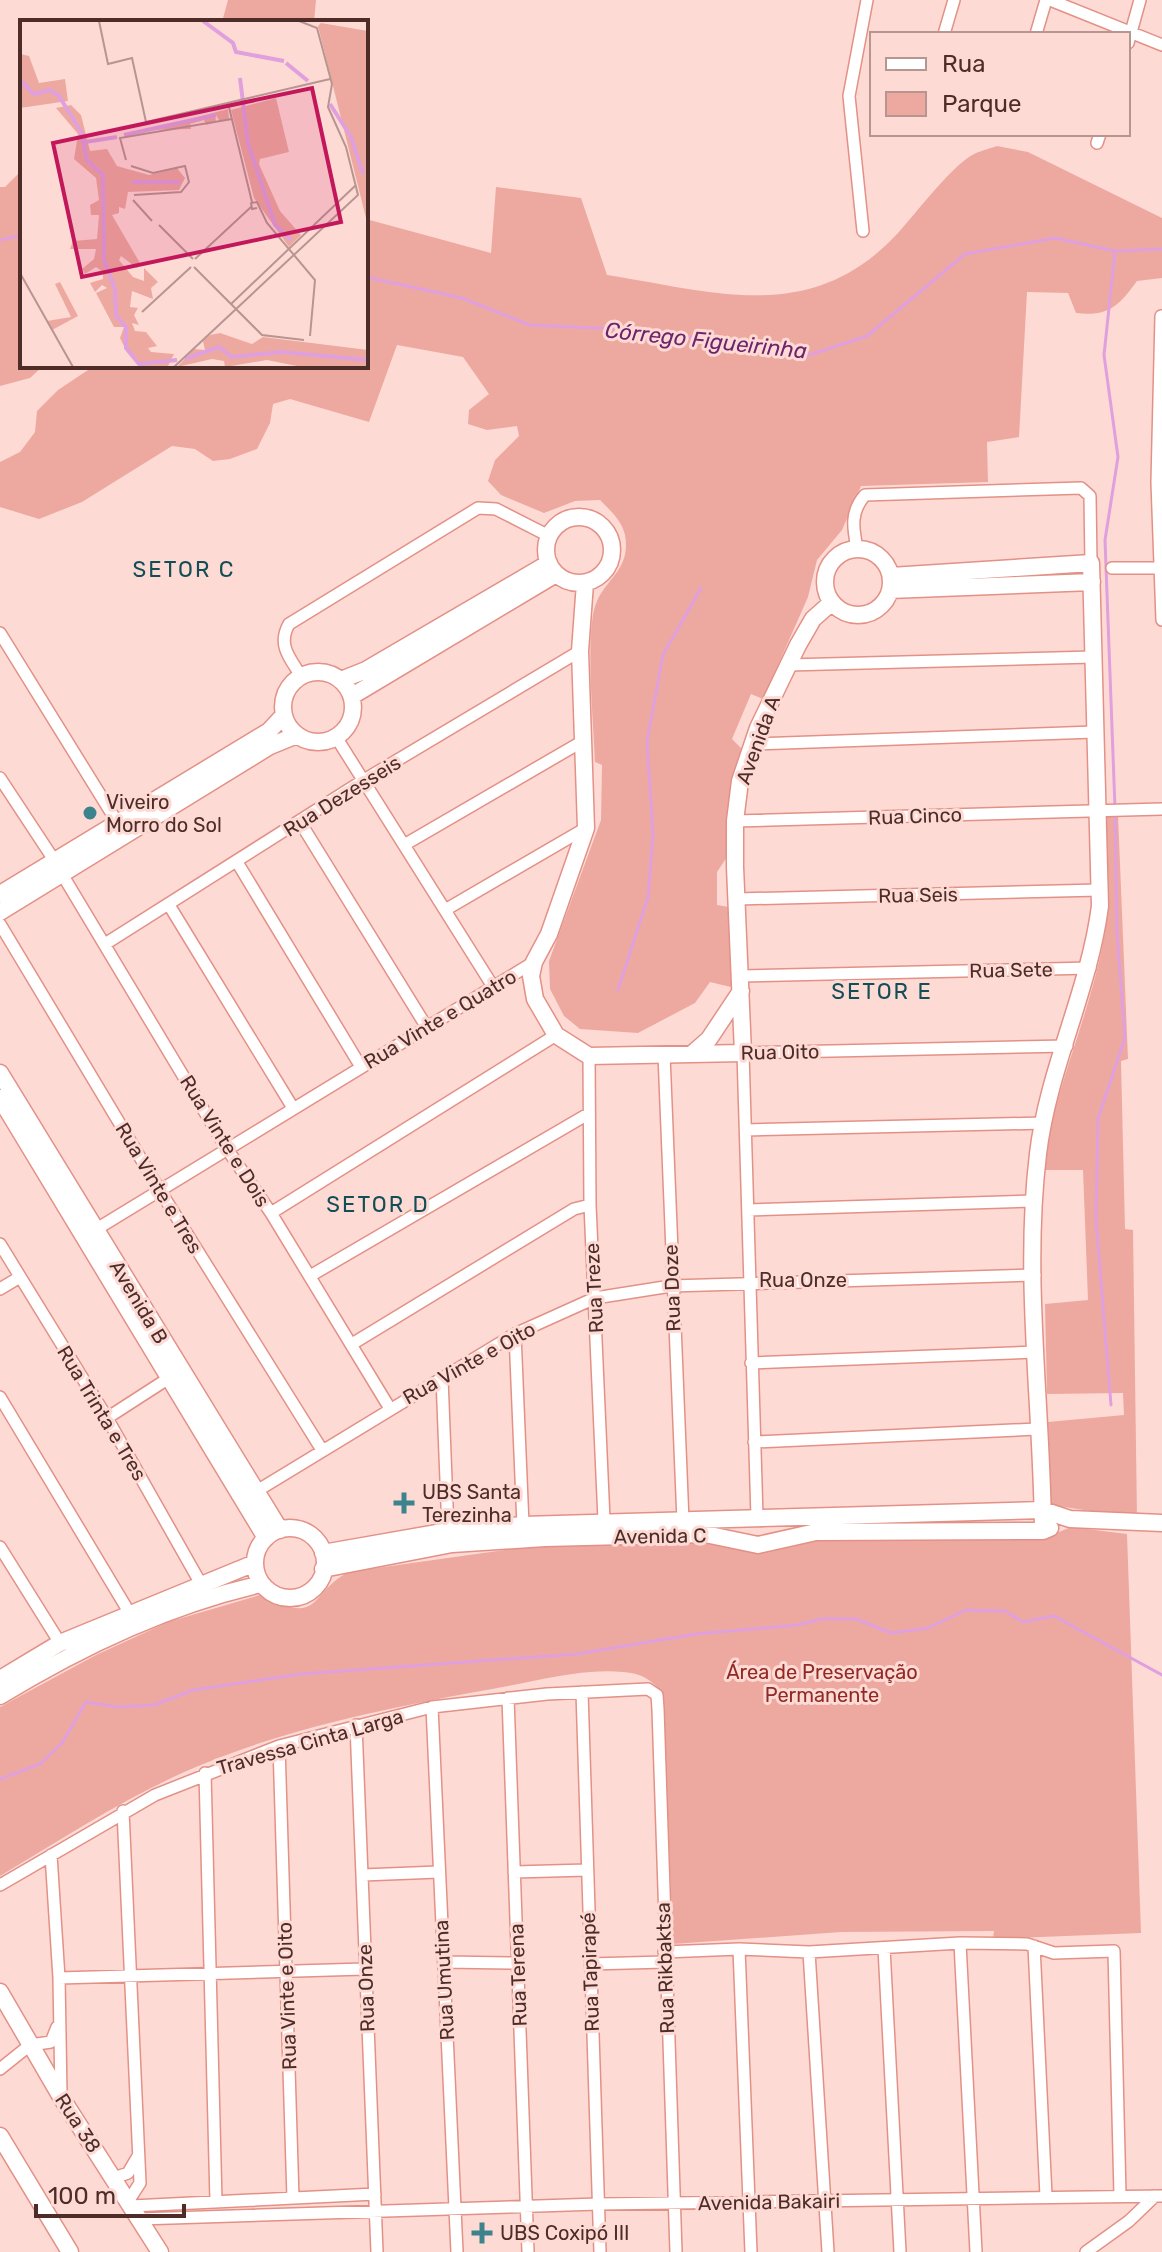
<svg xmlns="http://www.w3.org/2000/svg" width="1162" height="2252" font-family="Rubik,sans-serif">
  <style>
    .green { fill: #eda9a0 }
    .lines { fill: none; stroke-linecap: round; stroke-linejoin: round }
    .stream { stroke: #dfa0dd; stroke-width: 3 }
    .street-casing { stroke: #e39186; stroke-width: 14 }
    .secondary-casing { stroke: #e39186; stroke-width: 19 }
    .street { stroke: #fff; stroke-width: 11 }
    .secondary { stroke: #fff; stroke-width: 16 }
    .poi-dot { fill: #3c838d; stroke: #fedad5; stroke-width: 3 }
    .labels { text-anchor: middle; stroke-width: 6; stroke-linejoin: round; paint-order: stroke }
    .street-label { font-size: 20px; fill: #4e2d29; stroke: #fedad5 }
    .poi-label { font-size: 20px; fill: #4e2d29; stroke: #fedad5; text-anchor: start }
    .park-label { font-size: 20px; fill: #912a24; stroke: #fedad5 }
    .water-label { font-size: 22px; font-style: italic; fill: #6d236d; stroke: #fedad5 }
    .neighbourhood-label { font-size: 22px; letter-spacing: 2px; fill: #124e56; stroke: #fedad5 }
    .inset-river { fill: none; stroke: #dfa0dd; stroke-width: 4 }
    .inset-road { fill: none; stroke: #b89590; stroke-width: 2 }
    .view { fill: #c2185b; fill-opacity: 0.15; stroke: #c2185b; stroke-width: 4 }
    .inset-edge { fill: none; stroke: #4e2d29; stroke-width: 4 }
  </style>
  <rect width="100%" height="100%" fill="#fedad5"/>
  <!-- green -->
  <path class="green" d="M228,0H316L314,22H222Z
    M997,146L1028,152L1162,218V278L1137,281C1119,306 1108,317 1076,313L1068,293L1027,292L1019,437L987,442L988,482L861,486L842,530L817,560L808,597L763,699L751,694L732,739L741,748L727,857L717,872V905L729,907L735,988L710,982L695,1003L638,1033L580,1029L564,1016L550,989L549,961L601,820L602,765L595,762C594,727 584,628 597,601C608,577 631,568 625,535C622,521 610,510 600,500L575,501L544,513L501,495L488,481L495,460L519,436L517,426L487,430L468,424L469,410L489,394L463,357L397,345L369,422L290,399L273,404L270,423L257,449L230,459L213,461L195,449L172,446L82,502L39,519L0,507V462L20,452L35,432L37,411L58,390L94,366H366V219L491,253L496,187L581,198L607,275C716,292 812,326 898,233C916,213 948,171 969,157C976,152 988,149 997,146Z
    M22,170V366H43L30,378L0,386V187H5Z
    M1106,815H1118L1128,1059L1121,1061L1125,1229L1133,1230L1137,1518L1051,1505L1048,1422L1124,1415L1123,1393L1047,1394L1045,1304L1088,1300L1083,1170H1041C1054,1091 1089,1018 1104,938C1111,899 1107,856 1106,815Z
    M1071,1527L1127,1534L1141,1933L993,1939L994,1931L841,1932L673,1944L663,1694C652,1680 642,1673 623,1672C586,1668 544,1679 508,1686C404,1705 295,1725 196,1767C127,1796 64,1838 0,1876V1707L96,1655L168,1622L260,1595C323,1626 306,1596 348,1572L547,1544L713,1540L760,1554L796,1540L1042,1539Z"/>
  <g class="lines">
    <!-- stream -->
    <path class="stream" d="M0,240L22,235
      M366,277L462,298L530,325L643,330L809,355L867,336L965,254L1055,238L1115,251L1162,249
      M1115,808L1105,540L1118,457L1104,355L1115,251
      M618,990L648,897L653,834L647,741L663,655L701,588
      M1111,1405L1096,1220L1098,1119L1125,1038L1117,934L1115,815
      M0,1779L40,1764L62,1743L86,1702L118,1707L154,1705L193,1690L301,1674L577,1654L696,1634L798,1625L821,1619H856L891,1633L928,1628L966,1610L1005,1611L1023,1622L1054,1616L1162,1675"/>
    <defs>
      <path id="street" d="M1050,0L1162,45
        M944,34L954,0
        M1036,34L1046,0
        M1128,43L1140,0
        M1097,143L1100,134
        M863,231L849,96L867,0
        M1161,316L1157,482L1162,620
        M857,548C853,528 850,512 865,495L1081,488L1090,496L1091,563
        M1112,568H1159
        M0,633L117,822
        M788,665L1093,657
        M301,676C290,658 277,645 289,624L478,508L496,509L549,536
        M336,737L492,985
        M752,744L1094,732
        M0,778L54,860
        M735,821L1162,809
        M300,822L426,1026
        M404,845L583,741
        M237,862L361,1067
        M62,874L227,1149L271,1213L389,1407
        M737,899L1099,890
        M169,905L293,1108
        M445,910L586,828
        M0,924L159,1189L322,1450
        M105,944L364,780L580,651
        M741,976L1090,968
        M664,1055L683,1521
        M589,1056L590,1205L604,1520
        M746,1130L1043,1123
        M748,1210L1033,1201
        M271,1213L556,1035
        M95,1230L534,962
        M0,1244L107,1418L201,1584
        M310,1276L588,1114
        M0,1289L20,1277
        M515,1334L523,1525
        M352,1344L574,1209L590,1205
        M751,1363L1036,1352
        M442,1378L448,1531
        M0,1397L129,1612
        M107,1418L169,1378
        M754,1442L1037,1429
        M255,1492L515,1334L595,1298L671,1286L1035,1275
        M757,1517L743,1053L1067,1046
        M0,1547L60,1643
        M582,1692L600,2252
        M508,1698L528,2252
        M432,1707L457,2252
        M356,1725L377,2252
        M279,1746L293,2198
        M205,1773L216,2201
        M123,1811L140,2183L129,2200
        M51,1855L59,1978L61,2094
        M514,1872L587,1870
        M363,1875L438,1872
        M0,1885L155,1795L279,1746L432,1707L547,1694L648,1689L657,1695L658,1709L676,2252
        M960,1943L976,2252
        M1034,1946L1046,2196
        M884,1948L900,2252
        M739,1949L751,2252
        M664,1952L739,1949L809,1952L960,1943L1027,1944L1054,1953L1114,1951L1120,2195
        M809,1952L828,2252
        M444,1962L517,1963
        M590,1964L665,1962
        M59,1978L364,1969
        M0,2069L30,2045L51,2042L57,2027
        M114,2178L128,2173L138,2156
        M132,2206L375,2194
        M140,2219L598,2204L1162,2196
        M1086,2252L1129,2221L1155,2196"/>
      <path id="secondary" d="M546 550a33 33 0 1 1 66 0a33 33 0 1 1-66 0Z
        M825 582a33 33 0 1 1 66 0a33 33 0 1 1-66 0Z
        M891,576L1091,563L1100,906C1089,991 1048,1069 1038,1154C1023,1278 1042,1406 1043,1531
        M585,583L580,651L586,828L549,934L534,962L531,976L535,999L556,1035L589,1056L743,1053L735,867V821L740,781L758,728L798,645L813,619L831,603
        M890,590L1092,582
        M283 707a35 35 0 1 1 70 0a35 35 0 1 1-70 0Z
        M341,680L366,670L549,563
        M352,696L556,574
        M0,894L269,731L284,715
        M0,912L270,746L297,735
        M692,1054L709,1039L741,991
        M0,1073L280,1530
        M0,1098L266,1538
        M255 1563a35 35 0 1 1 70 0a35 35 0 1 1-70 0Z
        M323,1553L448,1531L523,1525L1043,1510L1070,1519L1162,1523
        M323,1569L452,1544L545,1538L705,1534L758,1545L816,1532L1043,1531L1050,1528
        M0,1679L60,1643L255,1563
        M0,1696C80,1647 169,1605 261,1584
        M0,1992L61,2097L160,2252
        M0,2136L70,2252"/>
    </defs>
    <!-- street casing -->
    <use href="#street" class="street-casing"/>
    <!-- secondary casing -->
    <use href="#secondary" class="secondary-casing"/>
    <!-- street -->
    <use href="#street" class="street"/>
    <!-- secondary -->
    <use href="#secondary" class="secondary"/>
  </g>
  <!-- markers -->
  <g class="poi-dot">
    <circle cx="90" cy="813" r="8"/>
    <path d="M400 1491h8v8h8v8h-8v8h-8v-8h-8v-8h8z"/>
    <path d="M478 2221h8v8h8v8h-8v8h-8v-8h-8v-8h8z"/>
  </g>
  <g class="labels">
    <!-- street labels -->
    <g class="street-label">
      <text transform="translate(758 740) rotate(-70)" y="7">Avenida A</text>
      <text transform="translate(342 796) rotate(-32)" y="7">Rua Dezesseis</text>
      <text transform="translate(915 816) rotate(-2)" y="7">Rua Cinco</text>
      <text transform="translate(918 895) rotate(-1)" y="7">Rua Seis</text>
      <text transform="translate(1011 970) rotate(-1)" y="7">Rua Sete</text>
      <text transform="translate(440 1019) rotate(-31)" y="7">Rua Vinte e Quatro</text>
      <text transform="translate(780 1052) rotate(-1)" y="7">Rua Oito</text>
      <text transform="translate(225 1141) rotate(58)" y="7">Rua Vinte e Dois</text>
      <text transform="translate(159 1188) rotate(59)" y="7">Rua Vinte e Tres</text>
      <text x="803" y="1287">Rua Onze</text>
      <text transform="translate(594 1288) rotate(-93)" y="7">Rua Treze</text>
      <text transform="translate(672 1288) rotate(-92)" y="7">Rua Doze</text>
      <text transform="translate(139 1302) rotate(59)" y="7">Avenida B</text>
      <text transform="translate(469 1363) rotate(-29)" y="7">Rua Vinte e Oito</text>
      <text transform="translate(102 1413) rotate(59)" y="7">Rua Trinta e Tres</text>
      <text transform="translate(660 1536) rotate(-1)" y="7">Avenida C</text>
      <text transform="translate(310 1742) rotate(-16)" y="7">Travessa Cinta Larga</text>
      <text transform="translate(665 1968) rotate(-92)" y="7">Rua Rikbaktsa</text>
      <text transform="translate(590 1972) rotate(-92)" y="7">Rua Tapirapé</text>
      <text transform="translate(518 1975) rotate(-92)" y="7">Rua Terena</text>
      <text transform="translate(444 1980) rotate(-93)" y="7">Rua Umutina</text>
      <text transform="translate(366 1988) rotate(-92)" y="7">Rua Onze</text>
      <text transform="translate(287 1996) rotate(-92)" y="7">Rua Vinte e Oito</text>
      <text transform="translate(78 2123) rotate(57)" y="7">Rua 38</text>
      <text transform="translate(769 2202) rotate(-1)" y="7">Avenida Bakairi</text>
    </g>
    <!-- poi labels -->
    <g class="poi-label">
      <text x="106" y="809">Viveiro<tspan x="106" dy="23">Morro do Sol</tspan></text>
      <text x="422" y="1499">UBS Santa<tspan x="422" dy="23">Terezinha</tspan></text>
      <text x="500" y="2240">UBS Coxipó III</text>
    </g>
    <!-- park labels -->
    <g class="park-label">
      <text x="822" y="1679">Área de Preservação<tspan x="822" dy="23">Permanente</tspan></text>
    </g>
    <!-- water labels -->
    <g class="water-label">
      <text transform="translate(706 340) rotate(6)" y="8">Córrego Figueirinha</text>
    </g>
    <!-- neighbourhood labels -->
    <g class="neighbourhood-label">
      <text x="184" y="577">SETOR C</text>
      <text x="882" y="999">SETOR E</text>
      <text x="378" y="1212">SETOR D</text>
    </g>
  </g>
  <!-- overview -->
  <g transform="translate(20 20)">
    <rect width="348" height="348" fill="#fedad5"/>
    <path d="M301,3L348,11V206L298,6ZM0,34L9,36L19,63L45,59L48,81L0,88ZM256,78L269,132L240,139L239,144L260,191L281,215L269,227L234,178L211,90ZM51,85L61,95L70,131L87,129L97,146L129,155L157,148L165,158L159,170L108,172L105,189L99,187V193L92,195L120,243L117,248L101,236L99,240L113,257L124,261V248L138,262L131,268L133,279L112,271L110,287L118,288L114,295L119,305L112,303L115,311L126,312L137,326L128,328L131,332L154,334L148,346L121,347L107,332L100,318L104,307H94L76,273L87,268L82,265L75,272L70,263L83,259V252L76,247L65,254L62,249L74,239L76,229H50L53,221L77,219L79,195H71L70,185L79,180L76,158L54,139L58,114L36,88ZM208,89L209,99L200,102L195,93L196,102L186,105L184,100L170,104L171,109L128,110ZM40,262L58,296L32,310L27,301L51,297L35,264ZM200,313L232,324L243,317L348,330V347H282L247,340L205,347L204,341L192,339L157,347L174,329L185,330L183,321L190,315Z" fill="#eda9a0"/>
    <path class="inset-river" d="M183,1L213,23L216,32L264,41M266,43L288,61M220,58L228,123L255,205L271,220M0,60L14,74L30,70L39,76L61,112L67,140L83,155L84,240L95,269L96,296L106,307V328L119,344L157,340M310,84L331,117L343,154M104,115L196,95M65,122L97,117M112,162H160M165,339L199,327L212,337L261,332L348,340"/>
    <path class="inset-road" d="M79,1L88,44L112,38L126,102L310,59M208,83L232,182M106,140L100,118L212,99M111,146L133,153L165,146L169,162L161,172L114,175M113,180L132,201M237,188L232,189L231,183L237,182L247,203L295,260L290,316M139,205L173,239M175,239L231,187M174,247L242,315L284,320M0,253L53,347M211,284L336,165M122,292L171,247M154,347L338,175L326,127L308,87L312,64L297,8L279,1"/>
    <path class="view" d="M292,68L321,202L62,257L33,123Z"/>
    <rect width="348" height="348" class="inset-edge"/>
  </g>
  <!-- legend -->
  <rect x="870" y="32" width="260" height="104" fill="#fedad5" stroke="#b89590" stroke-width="2"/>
  <rect x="886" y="58" width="40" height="12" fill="#ffffff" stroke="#b89590" stroke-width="2"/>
  <text x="942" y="72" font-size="24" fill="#4e2d29">Rua</text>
  <rect x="886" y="92" width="40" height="24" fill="#eda9a0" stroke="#b89590" stroke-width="2"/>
  <text x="942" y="112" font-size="24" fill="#4e2d29">Parque</text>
  <!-- scale -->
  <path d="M36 2204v12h148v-12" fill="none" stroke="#4e2d29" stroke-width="4"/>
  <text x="48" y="2204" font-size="24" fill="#4e2d29" stroke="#fedad5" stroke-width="6" paint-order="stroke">100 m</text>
</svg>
